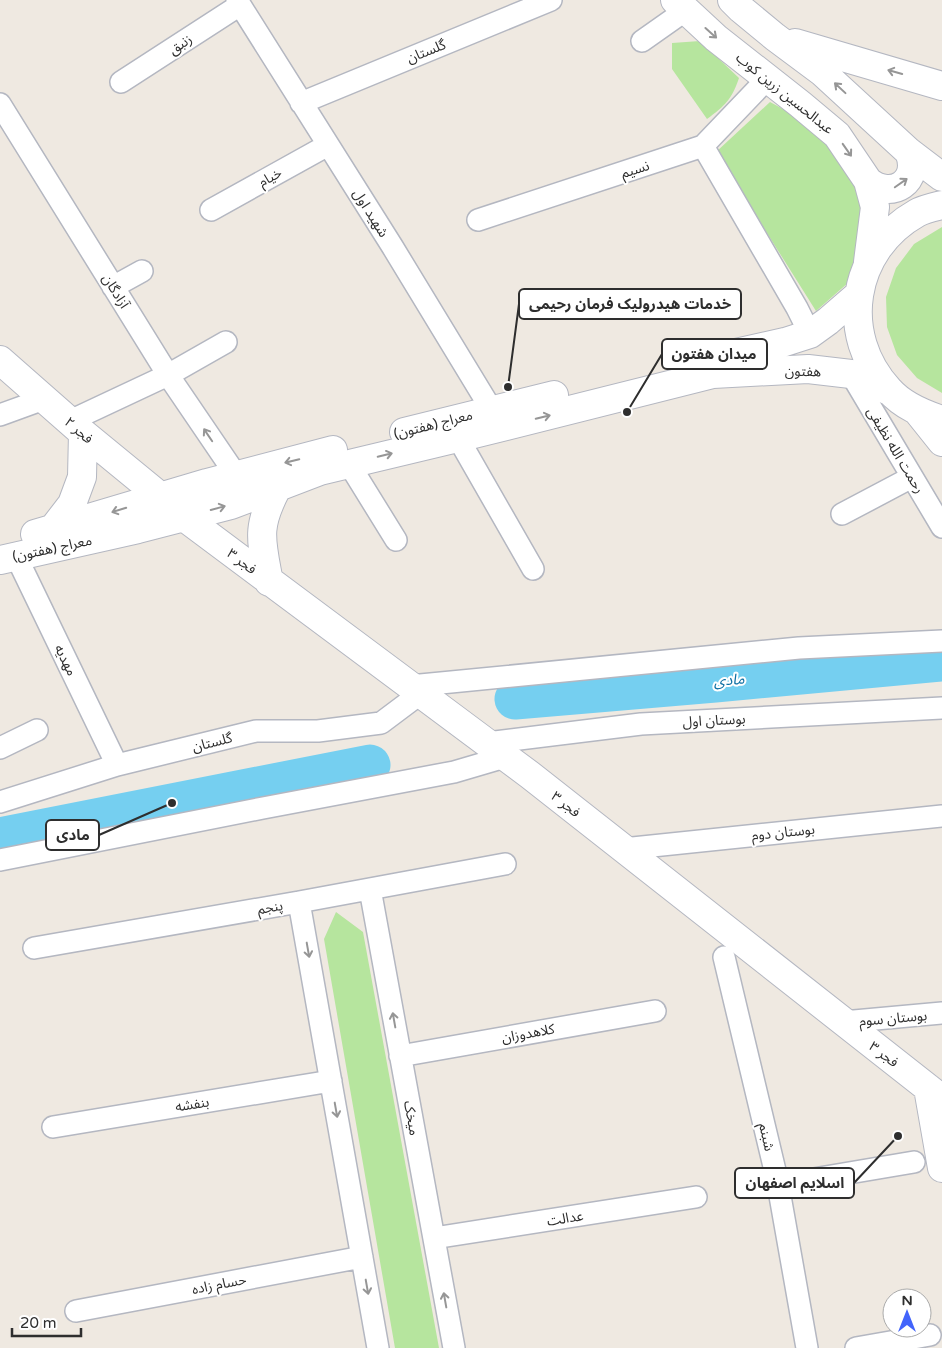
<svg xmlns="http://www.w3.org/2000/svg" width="942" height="1348" font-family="'Varela Round','Noto Sans Arabic',sans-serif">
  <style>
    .green { fill: #b6e59e }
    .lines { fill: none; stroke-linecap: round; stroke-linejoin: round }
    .river { stroke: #75cff0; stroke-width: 41 }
    .street-casing { stroke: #b4b7c1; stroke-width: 24 }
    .secondary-casing { stroke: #b4b7c1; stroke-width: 30 }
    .street { stroke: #fff; stroke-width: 21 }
    .secondary { stroke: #fff; stroke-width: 28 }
    .oneway { stroke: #969696 }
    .labels { text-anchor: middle; stroke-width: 4; stroke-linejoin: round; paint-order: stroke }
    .street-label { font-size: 14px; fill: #2e2e2e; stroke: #fff }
    .water-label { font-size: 15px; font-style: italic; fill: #0d6fa3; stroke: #fff }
    .leader { fill: none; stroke: #2e2e2e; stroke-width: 2 }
    .callout-dot { fill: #2e2e2e; stroke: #fff; stroke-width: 2 }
    .callout { fill: #fff; stroke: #2e2e2e; stroke-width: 2 }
    .callout-label { font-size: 15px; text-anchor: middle; font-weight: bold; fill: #2e2e2e }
  </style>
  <rect width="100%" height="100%" fill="#efe9e1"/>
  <!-- green -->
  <path class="green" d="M700,41L739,78C732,99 725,106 707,119L672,69V43Z
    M770,102L833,136L866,185L857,275L816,311L716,152Z
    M942,227V393L917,378L897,355L887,327L886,297L896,268L914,244Z
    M336,912L363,932L439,1348H395L324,939Z"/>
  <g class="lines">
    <!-- river -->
    <path class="river" d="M515,699L715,682L942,661
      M0,838L370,765"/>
    <defs>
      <path id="street" d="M237,0L392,246L499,422
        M642,41L686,10
        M121,82L240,5
        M301,103L551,0
        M0,104L168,375L236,475
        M703,146L797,308L810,334
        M211,210L328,145
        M478,220L703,146L768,78
        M113,287L142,271
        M851,374L942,527
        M0,415L44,399
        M70,421L168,375L226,342
        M458,438L533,569
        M349,464L396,540
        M842,514L912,477
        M16,556L117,765
        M410,686L799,648L942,641
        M487,743L641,724L942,708
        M0,748L37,730
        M0,802L117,765L256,731H318L381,723L421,693
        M623,849L942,816
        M0,860L263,808L454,772L505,757
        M370,889L454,1348
        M299,902L378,1348
        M34,948L299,902L505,864
        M724,957L777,1179L807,1348
        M843,1022L942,1013
        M400,1056L655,1011
        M53,1127L331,1081
        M778,1185L914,1162
        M434,1238L696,1197
        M76,1311L362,1257
        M856,1348L930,1335"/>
      <path id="secondary" d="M675,0L716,38L800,104L837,135L868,181L875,207L868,262
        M732,0L741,9L775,37L822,72L909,152L942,177
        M795,43L942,86
        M868,181C892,201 921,181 909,152
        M942,205C934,207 924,209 917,213C851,250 838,335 889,390C903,406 923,414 942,420
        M0,360L83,433L161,497L184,517L530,775L942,1099
        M696,362L785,342L810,334L828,321L858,295
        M918,412L942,442
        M404,432L554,395
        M52,530L72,504L82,477L83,433
        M35,534L207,483L333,450
        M0,560L138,529L231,505L320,471L458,438L713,374L808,369L851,374L889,391
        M269,582C261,539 256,528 277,488
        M928,1088L942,1168"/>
    </defs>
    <!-- street casing -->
    <use href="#street" class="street-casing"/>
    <!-- secondary casing -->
    <use href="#secondary" class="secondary-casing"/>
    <!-- street -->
    <use href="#street" class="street"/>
    <!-- secondary -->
    <use href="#secondary" class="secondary"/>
  </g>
  <!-- one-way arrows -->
  <defs><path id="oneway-shaft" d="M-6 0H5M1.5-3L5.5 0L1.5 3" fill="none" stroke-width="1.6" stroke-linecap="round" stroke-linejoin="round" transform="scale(1.25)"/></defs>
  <g class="oneway">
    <use href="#oneway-shaft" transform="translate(711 33) rotate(42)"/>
    <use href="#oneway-shaft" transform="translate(895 72) rotate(-164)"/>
    <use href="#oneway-shaft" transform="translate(840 88) rotate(-137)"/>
    <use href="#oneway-shaft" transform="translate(847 150) rotate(55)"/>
    <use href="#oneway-shaft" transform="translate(901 183) rotate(-35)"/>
    <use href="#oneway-shaft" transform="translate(543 417) rotate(-14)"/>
    <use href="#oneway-shaft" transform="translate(208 435) rotate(-124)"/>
    <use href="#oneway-shaft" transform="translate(385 455) rotate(-13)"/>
    <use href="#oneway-shaft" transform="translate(292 461) rotate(166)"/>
    <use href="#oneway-shaft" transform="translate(218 508) rotate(-15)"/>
    <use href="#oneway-shaft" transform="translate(119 510) rotate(163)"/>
    <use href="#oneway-shaft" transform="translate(308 950) rotate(80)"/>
    <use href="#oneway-shaft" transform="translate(394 1020) rotate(-100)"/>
    <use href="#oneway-shaft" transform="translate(336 1110) rotate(80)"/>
    <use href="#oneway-shaft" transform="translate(367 1287) rotate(80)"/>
    <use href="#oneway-shaft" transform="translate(445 1300) rotate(-100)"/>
  </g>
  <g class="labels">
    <!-- street labels -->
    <g class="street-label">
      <text transform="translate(180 44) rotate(-33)" y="5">زنبق</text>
      <text transform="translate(426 51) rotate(-22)" y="5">گلستان</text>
      <text transform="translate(785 93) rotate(39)" y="5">عبدالحسین زرین کوب</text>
      <text transform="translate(635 169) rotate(-18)" y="5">نسیم</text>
      <text transform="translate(270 177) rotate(-29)" y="5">خیام</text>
      <text transform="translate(371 213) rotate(58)" y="5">شهید اول</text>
      <text transform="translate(116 291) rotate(58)" y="5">آزادگان</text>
      <text transform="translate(803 371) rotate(1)" y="5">هفتون</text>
      <text transform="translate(433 424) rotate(-14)" y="5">معراج (هفتون)</text>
      <text transform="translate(79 430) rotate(41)" y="5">فجر ۲</text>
      <text transform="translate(896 450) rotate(59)" y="5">رحمت الله نظیفی</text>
      <text transform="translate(52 548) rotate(-12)" y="5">معراج (هفتون)</text>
      <text transform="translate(242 561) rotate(37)" y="5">فجر ۳</text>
      <text transform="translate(66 660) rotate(64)" y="5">مهدیه</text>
      <text transform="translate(714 720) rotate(-3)" y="5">بوستان اول</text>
      <text transform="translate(212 742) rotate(-14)" y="5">گلستان</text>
      <text transform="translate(566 804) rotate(38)" y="5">فجر ۳</text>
      <text transform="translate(783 832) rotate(-6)" y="5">بوستان دوم</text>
      <text transform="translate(270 907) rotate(-10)" y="5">پنجم</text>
      <text transform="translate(893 1018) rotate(-5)" y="5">بوستان سوم</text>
      <text transform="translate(528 1033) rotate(-10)" y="5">کلاهدوزان</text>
      <text transform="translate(884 1054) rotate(37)" y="5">فجر ۳</text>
      <text transform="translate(192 1104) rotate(-9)" y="5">بنفشه</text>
      <text transform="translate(412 1118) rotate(80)" y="5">میخک</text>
      <text transform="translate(767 1137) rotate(77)" y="5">شبنم</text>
      <text transform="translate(565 1218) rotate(-9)" y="5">عدالت</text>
      <text transform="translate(219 1284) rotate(-11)" y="5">حسام زاده</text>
    </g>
    <!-- water labels -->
    <g class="water-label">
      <text transform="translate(729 680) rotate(-5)" y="5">مادی</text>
    </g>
  </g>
  <!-- callouts -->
  <path class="leader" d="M508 387L519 304M627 412L662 354M172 803L99 835M898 1136L854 1183"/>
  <g class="callout-dot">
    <circle cx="508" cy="387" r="5"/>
    <circle cx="627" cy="412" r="5"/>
    <circle cx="172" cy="803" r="5"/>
    <circle cx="898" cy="1136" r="5"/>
  </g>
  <g class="callout">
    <rect x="519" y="289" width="222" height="30" rx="5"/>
    <rect x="662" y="339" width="105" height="30" rx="5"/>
    <rect x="46" y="820" width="53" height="30" rx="5"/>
    <rect x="735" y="1168" width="119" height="30" rx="5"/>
  </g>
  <g class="callout-label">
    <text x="630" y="309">خدمات هیدرولیک فرمان رحیمی</text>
    <text x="714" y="359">میدان هفتون</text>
    <text x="73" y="840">مادی</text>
    <text x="795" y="1188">اسلایم اصفهان</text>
  </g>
  <!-- north arrow -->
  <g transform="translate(907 1313)"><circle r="24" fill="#ffffff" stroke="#ababab"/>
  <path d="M0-4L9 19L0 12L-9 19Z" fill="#4264fb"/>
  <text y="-8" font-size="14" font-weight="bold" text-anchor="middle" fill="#2e2e2e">N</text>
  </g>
  <!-- scale -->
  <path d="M12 1328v8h69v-8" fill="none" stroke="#2e2e2e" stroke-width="2.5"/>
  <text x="20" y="1328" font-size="15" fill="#2e2e2e" stroke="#ffffff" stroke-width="4" paint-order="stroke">20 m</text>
</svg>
